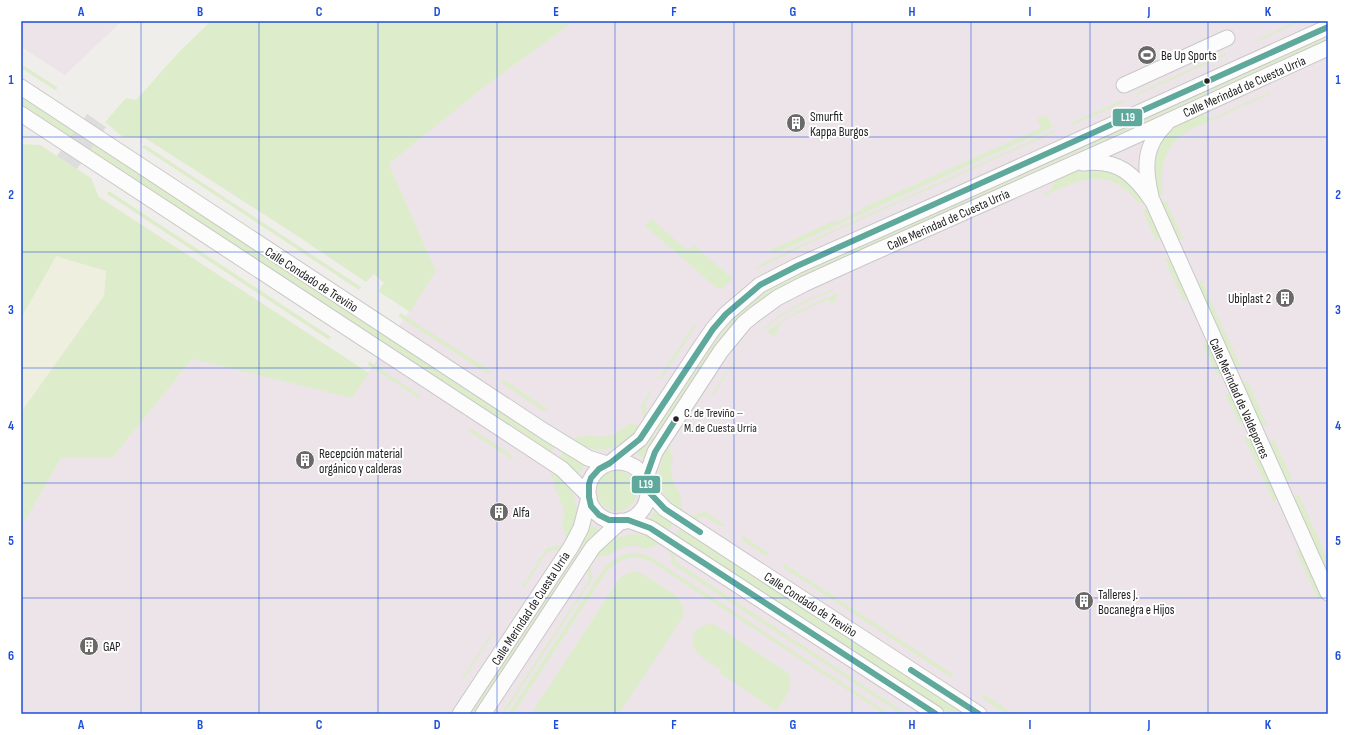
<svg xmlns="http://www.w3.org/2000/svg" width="1349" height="735" font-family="'Sofia Sans Condensed',sans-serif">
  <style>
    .industrial { fill: #ede4e9 }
    .farmland { fill: #efefdf }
    .grass { fill: #ddeccb }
    .pier { fill: #dedddd }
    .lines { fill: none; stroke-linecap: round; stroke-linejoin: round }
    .minor-casing { stroke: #c9c8c7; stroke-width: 17 }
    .minor { stroke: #fdfcfc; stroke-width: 15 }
    .bus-1-casing { stroke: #fff; stroke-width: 9 }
    .bus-1 { stroke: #5ea89c; stroke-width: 6 }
    .grid { fill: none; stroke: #1d4ed8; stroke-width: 1; stroke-opacity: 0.55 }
    .bus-dot { fill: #222; stroke: #fff; stroke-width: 1.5 }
    .labels { text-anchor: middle; stroke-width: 4; stroke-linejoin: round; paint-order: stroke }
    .bus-label { font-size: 12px; fill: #222; stroke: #fff; text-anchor: start }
    .poi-label { font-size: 13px; fill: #222; stroke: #fff; text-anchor: start }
    .street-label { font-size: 13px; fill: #222; stroke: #fff }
    .line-badge { stroke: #fff; stroke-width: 1.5 }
    .badge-label { font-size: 11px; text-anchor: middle; font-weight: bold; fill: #fff }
    .neatline { fill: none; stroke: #1d4ed8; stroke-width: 1.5 }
    .grid-label { font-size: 13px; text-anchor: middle; font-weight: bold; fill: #1d4ed8 }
  </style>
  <rect width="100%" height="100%" fill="#f0eeeb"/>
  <!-- industrial -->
  <path class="industrial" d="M21,21H122L65,75L21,47Z
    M575,21H1328V714H21V528L61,458L113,457L192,359L352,397L436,271L389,164L484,87Z"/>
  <!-- farmland -->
  <path class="farmland" d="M56,255L106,271L104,296L24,408L21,414V318Z"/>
  <!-- grass -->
  <path class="grass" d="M211,21H575L484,87L389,164L436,271L410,312L378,291L384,283L374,274L366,282L293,233L145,138L123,137L105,122L126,98L136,100L179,52Z
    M1297,21H1302L1258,41L1256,40Z
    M1328,35V39L838,260C813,271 786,281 764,297C718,329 690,385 659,431L656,429L706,353L733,319L761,295L785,280L808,270Z
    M1226,53L1225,56L1214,61L1137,95L1135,94Z
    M21,64L57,87V89L55,90L21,68Z
    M1268,93L1271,94L1191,129C1165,144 1159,165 1163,194L1158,196C1154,186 1154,179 1154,168C1154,165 1153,160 1154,156C1158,133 1182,122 1200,114L1212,118Z
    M21,97L363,320L555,447L551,452L267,267L21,104Z
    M1125,99L1124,102L1073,125L1071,123Z
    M1046,115L1053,127L773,254L771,250L833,221L834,223L862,210V208L1041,128L1037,119Z
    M1055,130V132L814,241L757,269L756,267L792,249Z
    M21,144L40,145L91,178L99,197L369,373L352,398L192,359L113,457L61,458L21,528V414L24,408L104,296L106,271L56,256L21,318Z
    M145,145L361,287L359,290L142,147Z
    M1098,167L1124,177L1145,201L1139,204C1109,164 1079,179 1042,197L1043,194L1051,190L1055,179L1079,169Z
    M109,191L331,337L329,340L107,194Z
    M1166,200L1183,239L1182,240L1177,239L1161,203Z
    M1148,209L1160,234V236L1156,241L1143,211Z
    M651,219L687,250L695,246L733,279L719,290L645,226Z
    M1164,258L1171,260L1187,295V298L1184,302Z
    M1201,280L1241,367H1239L1234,365L1198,285Z
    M831,289H835C809,301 784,312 763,330C742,348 728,373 713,396L711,395C735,360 754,329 792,308C804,300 818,296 831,289Z
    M838,293L835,301L831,304L829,299L790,317L780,325L774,337L767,331L796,312Z
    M401,313L492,372L486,373L398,316Z
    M695,323L696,326L662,378H659Z
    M1202,343L1209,345L1222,373L1217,375Z
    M369,361L420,395V399L368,365Z
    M503,379L549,410L543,411L502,383Z
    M1247,381L1249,384L1267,425L1263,426L1260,422L1243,385L1244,382Z
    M651,389L652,392L645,403L647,415L644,420L641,406Z
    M1225,394H1229L1232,397L1243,422L1240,425Z
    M629,423L640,427C621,451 597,457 571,439L590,435L600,437L612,435L622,429Z
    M472,429L512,455L513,458V460L468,431Z
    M652,435L655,437L649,447L645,459L635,453Z
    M1248,435L1250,436L1278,498L1274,503L1244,437Z
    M1273,438L1292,479L1288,480L1284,477L1271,446L1270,443Z
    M668,445L673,458L671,468L673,480L679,493L683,512C656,496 654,471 668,445Z
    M563,452L586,464L579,473L560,457Z
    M550,469C576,488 586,510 566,539L562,524L564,515L563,507L556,491Z
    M597 491a20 20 0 1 1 40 0a20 20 0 1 1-40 0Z
    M1298,493L1328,560V575L1294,499Z
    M656,509L673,523L669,530L649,520Z
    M706,512L726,526H720L706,517L694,519L689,516Z
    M589,523L599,530L590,538L581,549L578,547Z
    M680,528L964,714H950L676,535Z
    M637,534L652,537L662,543L645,549L638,546H630L619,549L611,554L594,558C604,542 618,534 637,534Z
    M741,535L770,554L766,556L743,541Z
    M562,545L558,550L547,552L523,589L521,588L547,548Z
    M669,548L673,550L676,562L907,714H901L672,564Z
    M1298,550L1301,551L1321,594V597L1318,600L1296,551Z
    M575,553L578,555L473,714H469Z
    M634,553L643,554L651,557L890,714H884L650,561C632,553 618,559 605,574L513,714H508L602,571C610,561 620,554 634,553Z
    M783,563L954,675L950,677L784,568Z
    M590,565L593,578L504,714H501L589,581L588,571Z
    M630,572H637L644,575L678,597L683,607V617L619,714H531L619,579L624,575Z
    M711,624L717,626L788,673C795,688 784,699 776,711L720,673L721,670C710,662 688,653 693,636C696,628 703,625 711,624Z
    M493,631L494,632L464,679L462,678Z
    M982,693L1014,714H1006L983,699Z"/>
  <!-- pier -->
  <path class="pier" d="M87,114L106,127L77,169L57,156Z"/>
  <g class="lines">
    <defs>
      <path id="minor" d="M1124,85L1227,38
        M21,87L544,431L588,458L607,464
        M21,114L562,469L588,495
        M1083,163C1118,158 1135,175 1153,202L1328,593
        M1151,196C1144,167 1144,145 1166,124
        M588 492a30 30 0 1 1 60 0a30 30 0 1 1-60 0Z
        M610,463L640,439L700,348L713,329L726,314L760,285L797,266L946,200L1328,27
        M645,480L655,452L721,351L744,323L755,314L777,298L804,284L868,255L1120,143L1328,48
        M647,490L665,509L979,714
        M628,520L650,528L936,714
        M460,714L571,547L581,528L589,497
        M483,714L593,547L621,521"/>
    </defs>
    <!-- minor casing -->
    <use href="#minor" class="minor-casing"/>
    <!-- minor -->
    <use href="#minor" class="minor"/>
    <defs>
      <path id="bus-1" d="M676,419L655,452L645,480L647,490L665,509L700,532
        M911,670L979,714
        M936,714L650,528L628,520H609L599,515L591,506L589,497V484L591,478L599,469L610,463L640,439L713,329L726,314L760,285L797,266L1328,27"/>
    </defs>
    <!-- bus-1 casing -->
    <use href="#bus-1" class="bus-1-casing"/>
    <!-- bus-1 -->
    <use href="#bus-1" class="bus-1"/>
  </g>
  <!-- grid -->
  <path class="grid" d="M141,21V714M259,21V714M378,21V714M497,21V714M615,21V714M734,21V714M852,21V714M971,21V714M1090,21V714M1208,21V714M21,137H1328M21,252H1328M21,368H1328M21,483H1328M21,598H1328"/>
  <!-- icons -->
  <defs>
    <symbol id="stadium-disc" viewBox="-11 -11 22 22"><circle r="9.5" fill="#6a6968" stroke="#fff"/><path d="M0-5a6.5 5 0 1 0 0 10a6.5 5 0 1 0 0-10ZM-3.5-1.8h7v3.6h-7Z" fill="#fff"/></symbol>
    <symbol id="building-disc" viewBox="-11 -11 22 22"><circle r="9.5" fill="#6a6968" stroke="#fff"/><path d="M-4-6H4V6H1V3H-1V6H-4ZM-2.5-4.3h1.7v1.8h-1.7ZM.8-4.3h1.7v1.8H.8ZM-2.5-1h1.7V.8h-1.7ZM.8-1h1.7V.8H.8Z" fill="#fff"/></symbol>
  </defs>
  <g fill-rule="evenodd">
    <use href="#stadium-disc" x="1136" y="44" width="22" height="22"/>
    <use href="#building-disc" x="785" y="112" width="22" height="22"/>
    <use href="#building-disc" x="1274" y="287" width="22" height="22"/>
    <use href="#building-disc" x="294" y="449" width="22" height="22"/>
    <use href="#building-disc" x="488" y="501" width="22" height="22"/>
    <use href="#building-disc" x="1073" y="590" width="22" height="22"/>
    <use href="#building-disc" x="78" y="635" width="22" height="22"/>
  </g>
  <!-- markers -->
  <g class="bus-dot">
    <circle cx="1207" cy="81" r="3.5"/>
    <circle cx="676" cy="419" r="3.5"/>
  </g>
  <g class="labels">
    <!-- bus labels -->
    <g class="bus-label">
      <text x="684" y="417">C. de Treviño –<tspan x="684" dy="15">M. de Cuesta Urría</tspan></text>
    </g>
    <!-- poi labels -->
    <g class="poi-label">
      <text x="1161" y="60">Be Up Sports</text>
      <text x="810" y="121">Smurfit<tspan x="810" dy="15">Kappa Burgos</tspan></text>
      <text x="1271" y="303" text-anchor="end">Ubiplast 2</text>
      <text x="319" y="458">Recepción material<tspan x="319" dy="15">orgánico y calderas</tspan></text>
      <text x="513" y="517">Alfa</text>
      <text x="1098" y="599">Talleres J.<tspan x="1098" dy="15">Bocanegra e Hijos</tspan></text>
      <text x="103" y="651">GAP</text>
    </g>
    <!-- street labels -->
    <g class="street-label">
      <text transform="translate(1244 86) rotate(-24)" y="5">Calle Merindad de Cuesta Urria</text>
      <text transform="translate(948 219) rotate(-24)" y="5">Calle Merindad de Cuesta Urria</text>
      <text transform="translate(312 279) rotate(33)" y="5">Calle Condado de Treviño</text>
      <text transform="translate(1240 398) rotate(66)" y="5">Calle Merindad de Valdeporres</text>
      <text transform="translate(811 604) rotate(33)" y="5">Calle Condado de Treviño</text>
      <text transform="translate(530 608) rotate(-57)" y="5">Calle Merindad de Cuesta Urria</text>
    </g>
  </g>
  <g class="line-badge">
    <rect x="1112" y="108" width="31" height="19" rx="4" fill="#5ea89c"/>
    <rect x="631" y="475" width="30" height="19" rx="4" fill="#5ea89c"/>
  </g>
  <g class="badge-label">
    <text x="1128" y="121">L19</text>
    <text x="646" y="488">L19</text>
  </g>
  <!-- border -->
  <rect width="1349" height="735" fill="none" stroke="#ffffff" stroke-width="44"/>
  <rect x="22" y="22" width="1305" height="691" class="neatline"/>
  <g class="grid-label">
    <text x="81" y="16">A</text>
    <text x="200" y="16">B</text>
    <text x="319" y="16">C</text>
    <text x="437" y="16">D</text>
    <text x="556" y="16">E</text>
    <text x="674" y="16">F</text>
    <text x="793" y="16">G</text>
    <text x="912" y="16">H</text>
    <text x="1030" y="16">I</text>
    <text x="1149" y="16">J</text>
    <text x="1268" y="16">K</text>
    <text x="11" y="84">1</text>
    <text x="1338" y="84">1</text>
    <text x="11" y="199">2</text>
    <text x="1338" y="199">2</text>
    <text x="11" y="314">3</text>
    <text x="1338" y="314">3</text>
    <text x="11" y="430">4</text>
    <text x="1338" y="430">4</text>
    <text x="11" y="545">5</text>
    <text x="1338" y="545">5</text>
    <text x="11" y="660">6</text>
    <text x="1338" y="660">6</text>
    <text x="81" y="729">A</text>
    <text x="200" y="729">B</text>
    <text x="319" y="729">C</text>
    <text x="437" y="729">D</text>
    <text x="556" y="729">E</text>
    <text x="674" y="729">F</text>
    <text x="793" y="729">G</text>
    <text x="912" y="729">H</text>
    <text x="1030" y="729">I</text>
    <text x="1149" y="729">J</text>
    <text x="1268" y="729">K</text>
  </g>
</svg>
